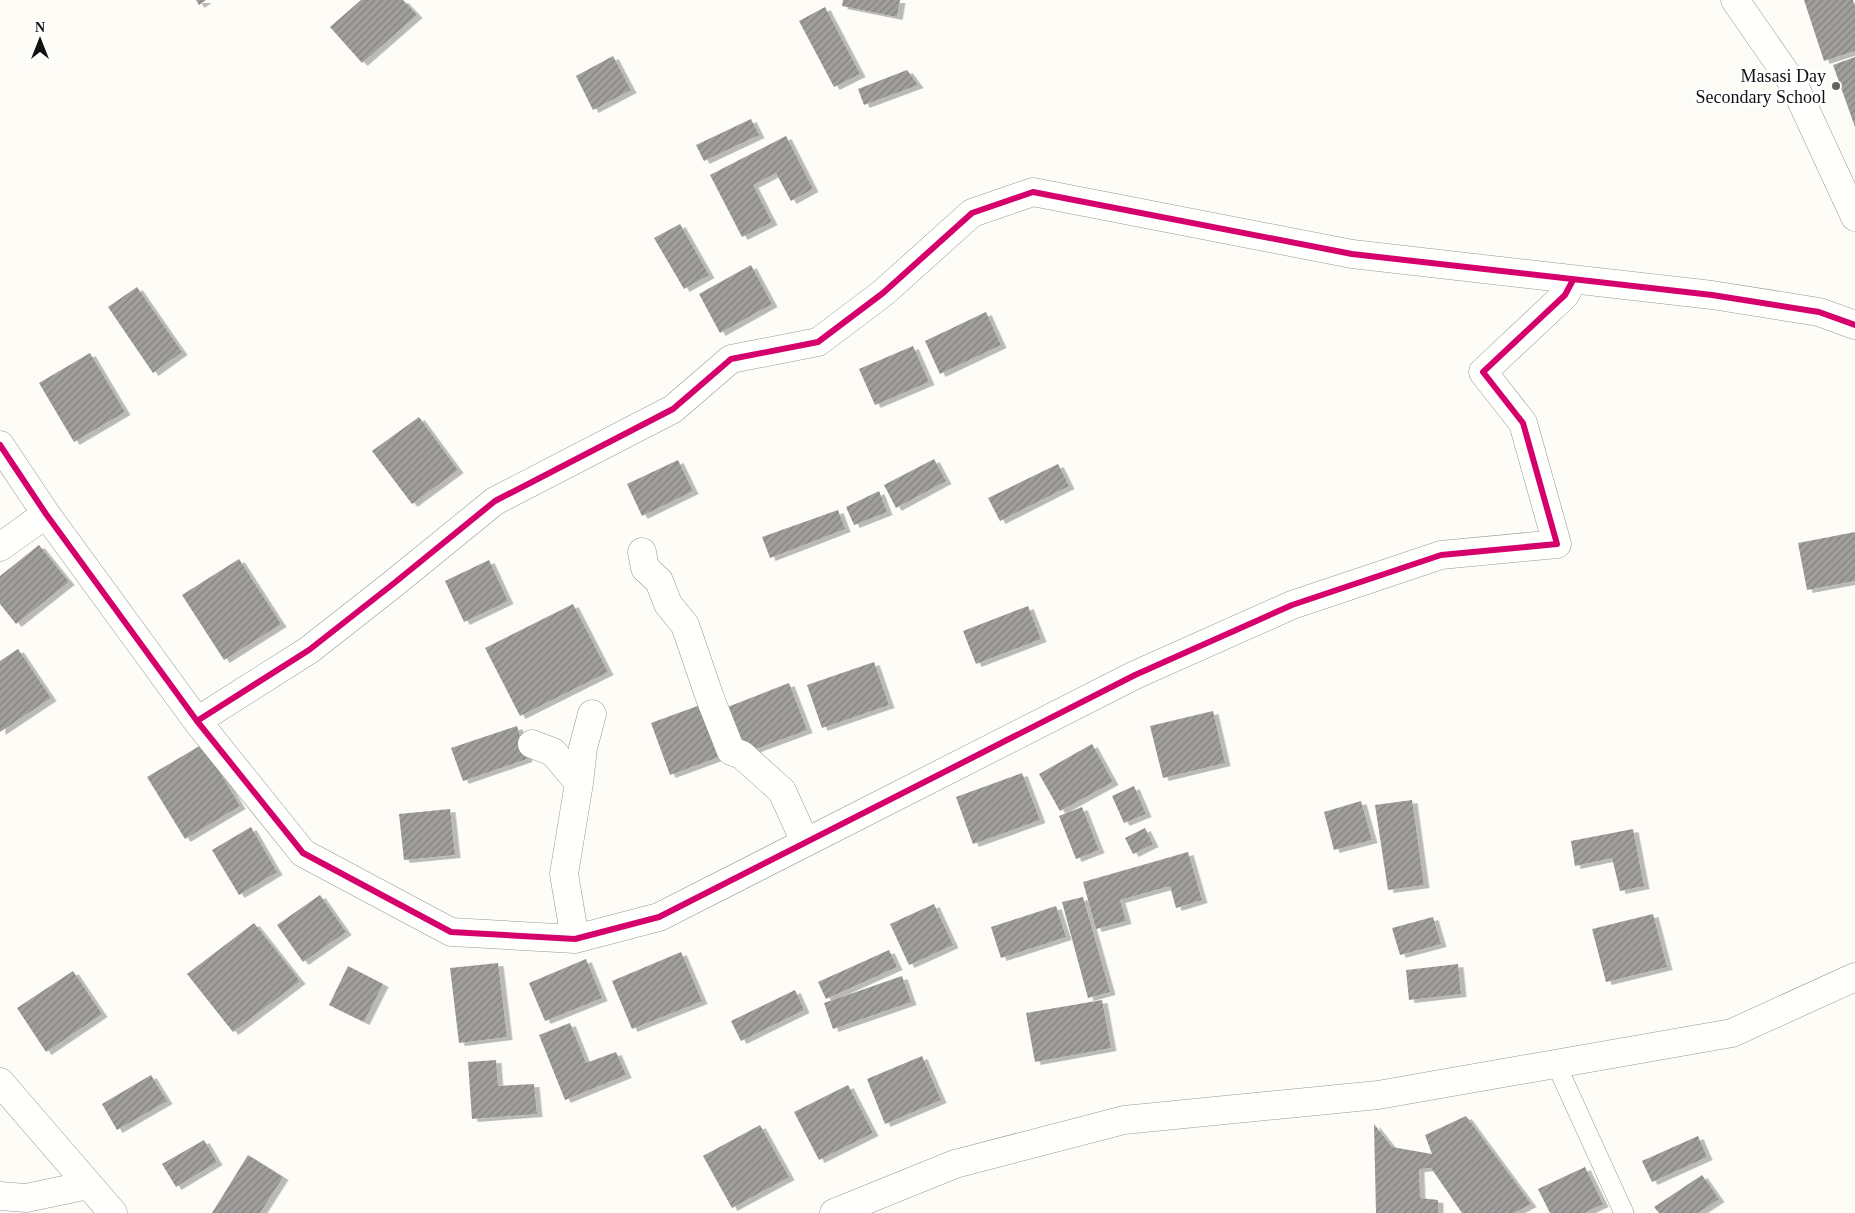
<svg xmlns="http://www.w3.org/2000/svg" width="1855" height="1213" font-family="'Times New Roman',serif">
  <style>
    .building { fill: url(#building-hatch); filter: url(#shadow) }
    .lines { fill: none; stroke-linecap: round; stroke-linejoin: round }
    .lane-casing { stroke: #979795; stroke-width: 20 }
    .street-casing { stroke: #979795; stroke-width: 29 }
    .lane { stroke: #fffffe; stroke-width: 19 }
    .street { stroke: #fffffe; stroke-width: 28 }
    .cycleway-casing { stroke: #fff; stroke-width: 9 }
    .cycleway { stroke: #d6006c; stroke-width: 6 }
    .poi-dot { fill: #646362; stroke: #fff; stroke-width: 2 }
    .labels { text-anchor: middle; stroke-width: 5; stroke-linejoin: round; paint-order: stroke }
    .poi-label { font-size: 18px; fill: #111; stroke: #fff; text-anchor: end }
  </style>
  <defs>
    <pattern id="building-hatch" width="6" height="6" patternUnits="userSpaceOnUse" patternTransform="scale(1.25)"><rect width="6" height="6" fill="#a19f9c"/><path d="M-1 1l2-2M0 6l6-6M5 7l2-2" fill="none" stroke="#82807e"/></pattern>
    <filter id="shadow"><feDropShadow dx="5.5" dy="3" stdDeviation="0" flood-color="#0004"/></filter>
  </defs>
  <rect width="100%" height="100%" fill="#fdfcf7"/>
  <!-- building -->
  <path class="building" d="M196,0H206L199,5Z
    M361,0H403L417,15L362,63L330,27Z
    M843,0H900L897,17L842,6Z
    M1804,0H1853L1855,7V51L1824,61Z
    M825,7L860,74L834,87L799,21Z
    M613,56L631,90L593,110L576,76Z
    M1855,57V127L1833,65Z
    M907,70L918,85L864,105L858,89Z
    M751,119L759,135L704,161L696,145Z
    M786,136L813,189L791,201L776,173L753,185L772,222L742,237L710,175Z
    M680,224L709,275L684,289L654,238Z
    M751,265L772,304L720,333L699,294Z
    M137,287L182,352L153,373L108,307Z
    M986,312L1001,345L940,374L925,341Z
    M913,346L929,382L875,405L859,369Z
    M90,353L125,412L74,442L39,383Z
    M419,417L458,470L412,504L372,451Z
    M934,459L946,481L896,508L884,485Z
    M678,460L693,491L642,516L627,484Z
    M1058,464L1069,486L1000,521L988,498Z
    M879,491L887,512L854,525L846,507Z
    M838,510L845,529L770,558L762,537Z
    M1855,532V581L1807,590L1798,543Z
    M39,545L69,582L16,624L0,604V576Z
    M239,559L281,624L224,660L182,595Z
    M489,560L508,601L464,622L445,581Z
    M573,604L608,672L520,716L485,648Z
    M1028,606L1041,639L976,664L963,631Z
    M18,649L51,698L0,732V661Z
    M874,662L889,705L822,728L807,685Z
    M789,683L807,730L742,754L725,708Z
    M703,704L722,756L670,775L651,723Z
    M1213,711L1225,763L1163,778L1150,726Z
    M517,726L527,759L463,781L451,748Z
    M203,744L240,806L185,839L147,777Z
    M1092,744L1113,782L1060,811L1039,774Z
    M1022,773L1040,820L973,844L956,797Z
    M1134,786L1146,814L1124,823L1112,796Z
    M1412,800L1424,885L1388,890L1375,805Z
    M1361,801L1372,840L1334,850L1324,812Z
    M1082,807L1099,850L1076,859L1059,816Z
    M450,809L455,855L404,860L399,814Z
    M251,827L277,872L239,895L212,850Z
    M1145,828L1153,844L1133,854L1125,838Z
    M1633,829L1644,886L1620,891L1612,858L1575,866L1571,841Z
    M1188,852L1202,900L1176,908L1170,886L1120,900L1126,921L1096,929L1083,882Z
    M320,895L346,932L303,962L277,925Z
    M1083,897L1110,992L1088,998L1062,902Z
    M934,904L953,945L909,965L890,924Z
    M1056,906L1066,937L1001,958L991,927Z
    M1653,914L1667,967L1606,982L1592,929Z
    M1433,917L1441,944L1400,955L1392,928Z
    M254,923L300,981L233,1032L187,974Z
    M889,950L897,967L826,999L818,982Z
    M681,952L702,1001L632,1029L612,981Z
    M586,959L602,998L545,1021L529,983Z
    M498,963L507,1037L459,1043L450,968Z
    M1458,964L1461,994L1409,1000L1406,970Z
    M348,966L383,984L364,1022L329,1005Z
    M73,971L102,1014L46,1052L17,1008Z
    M902,976L911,1002L833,1029L824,1003Z
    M795,990L804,1010L741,1041L731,1021Z
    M1102,1000L1111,1048L1035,1062L1026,1013Z
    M570,1023L586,1063L616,1052L626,1075L565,1100L539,1035Z
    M922,1056L941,1100L885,1124L867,1079Z
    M496,1060L498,1086L534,1084L537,1114L472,1119L468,1062Z
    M151,1075L167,1101L117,1130L102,1104Z
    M848,1085L873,1133L819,1160L794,1112Z
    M1466,1116L1531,1204L1514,1213H1462L1431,1168L1419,1169L1420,1198L1438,1200V1213H1376L1374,1124L1392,1147L1432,1154L1425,1135Z
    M760,1125L789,1177L732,1208L703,1156Z
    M1698,1136L1707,1157L1652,1182L1642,1161Z
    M204,1140L217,1162L176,1187L162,1164Z
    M248,1155L283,1177L260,1213H212Z
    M1585,1167L1603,1204L1584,1213H1550L1538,1189Z
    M1702,1175L1719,1199L1698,1213H1659L1654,1207Z"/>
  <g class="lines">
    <defs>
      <path id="lane" d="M1556,1064L1624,1213"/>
      <path id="street" d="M1735,0L1794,85L1855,217
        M0,445L46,514L197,721L303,853L451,932L575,939L659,917L1135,675L1292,605L1441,555L1557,544L1523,423L1483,372L1565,295L1573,280
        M0,547L46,514
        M642,552L645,568L659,581L668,604L685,625L710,698L731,751L742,755L782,791L805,842
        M197,721L309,650L393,584L495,501L673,409L731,359L818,342L883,293L972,213L1033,192L1352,254L1712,295L1819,312L1855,325
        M532,744L553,752L579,783L564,874L575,939
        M579,783L583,748L592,714
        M0,1082L113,1213
        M0,1196L26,1198L88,1185
        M834,1213L955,1164L1124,1120L1378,1095L1732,1033L1855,977"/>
    </defs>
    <!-- lane casing -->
    <use href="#lane" class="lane-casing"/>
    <!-- street casing -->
    <use href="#street" class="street-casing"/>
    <!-- lane -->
    <use href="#lane" class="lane"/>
    <!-- street -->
    <use href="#street" class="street"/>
    <defs>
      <path id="cycleway" d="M0,445L46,514L197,721L303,853L451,932L575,939L659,917L1135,675L1292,605L1441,555L1557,544L1523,423L1483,372L1565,295L1573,280
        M197,721L309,650L393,584L495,501L673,409L731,359L818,342L883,293L972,213L1033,192L1352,254L1712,295L1819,312L1855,325"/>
    </defs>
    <!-- cycleway casing -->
    <use href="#cycleway" class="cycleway-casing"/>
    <!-- cycleway -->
    <use href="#cycleway" class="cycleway"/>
  </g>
  <!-- markers -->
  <circle class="poi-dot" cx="1836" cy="86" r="5"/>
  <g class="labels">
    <!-- poi labels -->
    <g class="poi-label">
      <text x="1826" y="82">Masasi Day<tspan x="1826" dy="21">Secondary School</tspan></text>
    </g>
  </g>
  <!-- north arrow -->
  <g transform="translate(40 40)" stroke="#ffffff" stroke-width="4" paint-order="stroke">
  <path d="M0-4L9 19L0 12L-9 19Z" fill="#111111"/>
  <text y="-8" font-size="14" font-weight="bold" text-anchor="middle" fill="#111111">N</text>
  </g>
</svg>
